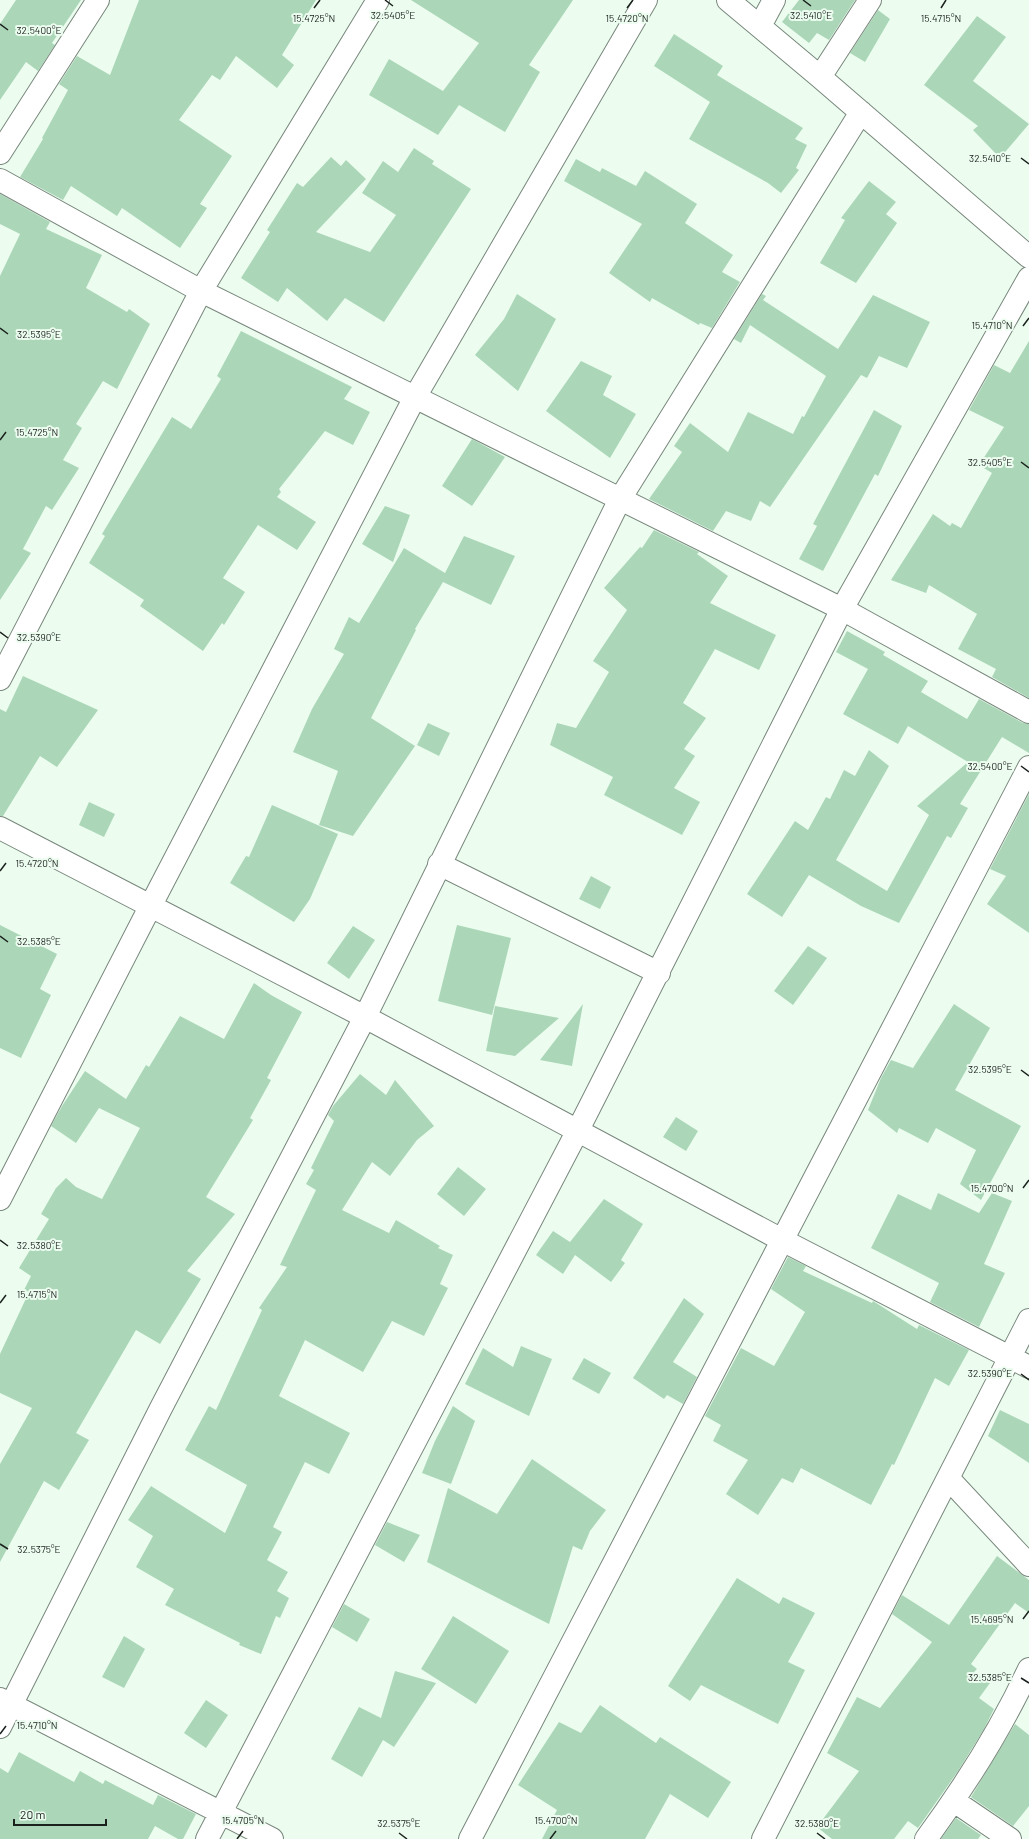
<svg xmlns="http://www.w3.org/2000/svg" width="1029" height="1839" font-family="Barlow,sans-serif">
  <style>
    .building { fill: #abd7b8 }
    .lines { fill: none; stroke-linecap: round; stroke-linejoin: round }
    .minor-casing { stroke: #78877c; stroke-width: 24 }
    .minor { stroke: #fff; stroke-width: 22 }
    .ticks { fill: none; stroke: #1b211d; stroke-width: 1.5 }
    .ticks-label { font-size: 10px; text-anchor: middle; fill: #1b211d; stroke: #ecfdf0; stroke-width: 4; stroke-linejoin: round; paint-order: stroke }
  </style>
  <rect width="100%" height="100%" fill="#ecfdf0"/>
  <!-- building -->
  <path class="building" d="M16,0H81L52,43L55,45L38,71L26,62L0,100V24Z
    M139,0H316L282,55L294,65L277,88L236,56L220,80L212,75L179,120L232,156L200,204L207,208L180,248L122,208L117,216L71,186L63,200L20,177L43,139L42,138L68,90L59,84L77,56L110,75Z
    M411,0H573L529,65L540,72L505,132L459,105L438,135L369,95L389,59L443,91L479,43Z
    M799,0H855L829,40L817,33L809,43L782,22Z
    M878,10L890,19L865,62L850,53Z
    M977,16L1006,37L973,81L1029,124L1000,158L973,130L978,126L924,85Z
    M674,34L723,66L717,75L803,128L795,139L807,145L796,168L799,170L781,193L768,183L689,139L710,102L654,66Z
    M414,148L434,161L432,164L471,189L384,322L345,298L327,321L287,288L278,302L241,278L270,232L267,230L297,183L303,187L331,157L341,166L346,160L366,179L316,232L370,252L396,215L362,193L383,161L398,172Z
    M576,159L600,172L602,168L636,186L645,171L697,204L685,223L733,255L722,272L740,282L712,328L700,323L699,325L652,298L650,302L609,273L642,224L564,181Z
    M869,181L896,202L886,214L897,223L856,283L820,263L845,220L841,218Z
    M0,194L50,222L46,229L102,255L86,288L127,312L129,309L150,324L117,389L103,381L76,424L82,428L63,460L79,468L52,510L46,506L23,549L31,553L0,600V276L20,234L0,224Z
    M517,294L556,319L518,391L475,355L504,319Z
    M762,294L766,296L763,300L838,349L873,295L930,322L907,368L879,356L867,378L861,375L770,507L760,501L751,521L726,511L713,531L649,499L682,452L674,446L690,423L728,452L748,412L793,434L802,416L804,417L826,376L750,325L741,343L734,339Z
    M241,331L352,387L344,399L370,412L353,445L325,431L279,489L281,492L277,497L316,522L297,550L258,525L223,578L245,592L224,625L222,623L203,651L140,606L144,600L89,563L105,536L102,534L172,417L191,429L221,379L217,376Z
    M1029,341V698L992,677L996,669L958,649L977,614L929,585L926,593L891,580L933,514L950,526L952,523L961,528L992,473L979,465L1004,427L969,410L994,365L1010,373Z
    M581,361L612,376L603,395L636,414L610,458L546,411Z
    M874,410L902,426L878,476L875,474L823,571L799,559L817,526L813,524Z
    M472,439L505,457L472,506L442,486Z
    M385,506L410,515L393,562L362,544Z
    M654,530L699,552L697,554L728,576L710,603L776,635L759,670L715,649L683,703L706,718L684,749L695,756L674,788L700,802L682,835L604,795L613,777L550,745L557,723L576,728L609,672L593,661L627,610L604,588L640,547L642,548Z
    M464,536L515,556L491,605L443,582L415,629L416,630L371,718L415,746L353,836L319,825L338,771L293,752L312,709L344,654L334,649L349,617L359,623L404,548L445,573Z
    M847,631L885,652L883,655L928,681L921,692L967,719L979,699L1023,723L1029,724V753L1002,737L960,804L968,808L951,838L947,836L899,923L861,906L809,875L782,917L747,894L795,821L808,830L826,797L830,799L844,770L855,776L869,750L889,766L836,860L887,891L929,815L917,806L968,762L908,726L898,744L843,714L868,669L836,652Z
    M23,676L98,710L57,767L40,756L3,816H0V709L6,712Z
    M428,723L450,733L439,756L417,745Z
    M1029,794V933L987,904L1006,876L990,869Z
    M89,802L115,814L104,837L79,825Z
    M272,805L338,834L310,899L294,922L230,883L246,856L249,857Z
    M591,876L611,887L600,909L579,899Z
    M0,925L57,954L40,989L51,995L21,1058L0,1048Z
    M457,925L511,938L492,1015L438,1001Z
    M353,926L375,940L349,979L327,963Z
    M808,946L827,958L793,1005L774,991Z
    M254,983L271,995L302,1012L267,1078L271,1080L250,1118L253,1120L206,1197L235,1214L187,1271L201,1279L160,1344L136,1330L76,1433L89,1440L59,1490L44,1481L0,1562V1464L32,1408L0,1393V1354L29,1292L24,1290L31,1276L19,1268L49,1219L41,1214L56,1188L66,1178L76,1187L102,1199L140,1128L99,1108L76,1143L51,1126L62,1106L85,1071L126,1099L146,1065L149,1067L180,1016L224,1039Z
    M583,1004L572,1066L540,1060Z
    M954,1004L990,1028L955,1090L1021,1126L981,1200L960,1184L976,1150L936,1128L928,1143L899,1128L897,1133L868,1110L881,1078L891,1060L913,1068Z
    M495,1006L559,1018L515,1056L486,1051Z
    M360,1074L386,1095L395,1080L434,1126L417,1140L390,1176L372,1162L342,1210L389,1233L396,1220L440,1246L438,1248L453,1255L440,1284L448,1288L424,1336L392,1321L363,1372L305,1340L279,1396L350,1433L329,1474L305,1462L273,1527L282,1532L267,1560L288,1572L277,1591L289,1598L280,1618L276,1616L261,1654L239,1645L240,1643L165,1605L174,1589L136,1567L153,1536L128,1520L151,1486L225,1533L247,1485L185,1450L209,1406L216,1410L262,1310L259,1308L287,1267L280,1265L316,1190L306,1184L314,1170L311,1168L334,1121L328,1115L333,1106Z
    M676,1117L698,1131L686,1151L663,1137Z
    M458,1167L486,1189L464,1216L437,1194Z
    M938,1193L979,1213L992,1193L1012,1201L984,1264L1005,1273L979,1327L930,1302L939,1283L871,1248L898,1194L931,1210Z
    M604,1199L643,1224L621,1260L625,1263L611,1282L575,1255L563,1274L536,1255L553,1231L570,1242Z
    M788,1257L806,1266L803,1271L872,1303L873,1301L917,1329L919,1325L969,1350L949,1386L935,1378L894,1465L892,1464L871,1505L801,1468L793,1483L782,1478L758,1515L726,1494L748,1460L713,1441L721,1425L705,1416L741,1348L774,1366L805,1312L771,1289Z
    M684,1298L704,1314L673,1362L697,1377L683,1404L667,1395L664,1399L633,1378Z
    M521,1346L552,1359L529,1416L465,1384L483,1348L513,1367Z
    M584,1358L611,1373L599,1394L572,1379Z
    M453,1406L475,1421L451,1484L422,1473L435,1441Z
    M1000,1410L1029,1424V1463L988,1436Z
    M532,1459L606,1510L590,1531L582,1550L573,1546L549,1624L427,1562L448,1488L497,1514Z
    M387,1522L420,1535L404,1562L375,1545Z
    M997,1556L1029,1580V1613L1015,1603L971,1664L977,1669L974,1672L990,1683L979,1698L994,1709L984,1729L958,1771L918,1828L908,1821L894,1839H832L817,1827L859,1771L827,1753L857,1697L880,1708L932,1642L892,1614L902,1595L949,1625Z
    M737,1578L779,1604L783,1597L815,1613L788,1662L805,1670L778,1724L701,1685L690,1701L668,1686Z
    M344,1604L370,1619L357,1642L332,1627Z
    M453,1616L509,1651L476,1704L421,1669Z
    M124,1636L145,1649L124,1688L102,1677Z
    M395,1671L436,1683L394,1747L383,1740L362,1777L331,1759L359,1707L381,1718Z
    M206,1700L228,1715L206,1748L184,1733Z
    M600,1705L656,1743L660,1737L731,1782L708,1818L670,1794L645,1839H542L557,1810L518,1785L559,1722L581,1733Z
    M1015,1724L1029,1735V1806L1013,1826L971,1797Z
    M19,1752L74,1782L80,1771L103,1784L105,1780L153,1805L158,1795L196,1814L183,1839H178L155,1826L148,1839H0V1768L8,1773Z
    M956,1818L981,1835L978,1839H941Z"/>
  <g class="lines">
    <defs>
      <path id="minor" d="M728,0L820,77L1029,257
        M760,26L774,0
        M820,77L870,0
        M0,153L98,0
        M0,180L201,291L842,609L1029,712
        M0,679L201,291L378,0
        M0,828L365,1017L782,1240L1029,1367
        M439,864L659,973
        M0,1199L151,905L415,397L646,0
        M948,1478L1029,1565
        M0,1699L272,1839
        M0,1727L161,1408L365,1017L620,499L861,112
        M954,1801L1010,1839
        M207,1839L578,1130L842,609L1029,278
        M470,1839L1029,767
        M763,1839L1029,1320
        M926,1839C965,1786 1001,1729 1029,1669"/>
    </defs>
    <!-- minor casing -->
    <use href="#minor" class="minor-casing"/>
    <!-- minor -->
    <use href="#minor" class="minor"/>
  </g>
  <!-- ticks -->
  <path class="ticks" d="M385,0L393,6M803,0L811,6M314,8L320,0M627,8L633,0M941,8L946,0M0,24L8,30M1021,158L1029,164M1023,326L1029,318M0,328L8,334M0,440L6,432M1021,462L1029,468M0,632L8,638M1021,766L1029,772M0,871L6,863M0,936L8,942M1021,1070L1029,1076M1023,1188L1029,1180M0,1240L8,1246M0,1303L6,1295M1021,1374L1029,1380M0,1544L8,1549M1023,1619L1029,1611M1021,1678L1029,1683M0,1734L6,1726M399,1833L407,1839M817,1833L825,1839M237,1839L243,1831M550,1839L556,1831"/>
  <g class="ticks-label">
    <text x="393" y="19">32.5405°E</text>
    <text x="811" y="19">32.5410°E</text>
    <text x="314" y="22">15.4725°N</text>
    <text x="627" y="22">15.4720°N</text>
    <text x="941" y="22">15.4715°N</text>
    <text x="39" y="34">32.5400°E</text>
    <text x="990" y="162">32.5410°E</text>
    <text x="992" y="329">15.4710°N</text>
    <text x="39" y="338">32.5395°E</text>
    <text x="37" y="436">15.4725°N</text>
    <text x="990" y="466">32.5405°E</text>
    <text x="39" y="641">32.5390°E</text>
    <text x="990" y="770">32.5400°E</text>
    <text x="37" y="867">15.4720°N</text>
    <text x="39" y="945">32.5385°E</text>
    <text x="990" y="1073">32.5395°E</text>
    <text x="992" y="1192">15.4700°N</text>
    <text x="39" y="1249">32.5380°E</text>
    <text x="37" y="1298">15.4715°N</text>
    <text x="990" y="1377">32.5390°E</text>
    <text x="39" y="1553">32.5375°E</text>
    <text x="992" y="1623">15.4695°N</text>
    <text x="990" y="1681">32.5385°E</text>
    <text x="37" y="1729">15.4710°N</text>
    <text x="243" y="1824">15.4705°N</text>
    <text x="556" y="1824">15.4700°N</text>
    <text x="399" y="1827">32.5375°E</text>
    <text x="817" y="1827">32.5380°E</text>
  </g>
  <!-- scale -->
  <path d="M14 1819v6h92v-6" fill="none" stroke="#1b211d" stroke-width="2"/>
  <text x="20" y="1819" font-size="12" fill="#1b211d" stroke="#ecfdf0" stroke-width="3" paint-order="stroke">20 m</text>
</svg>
